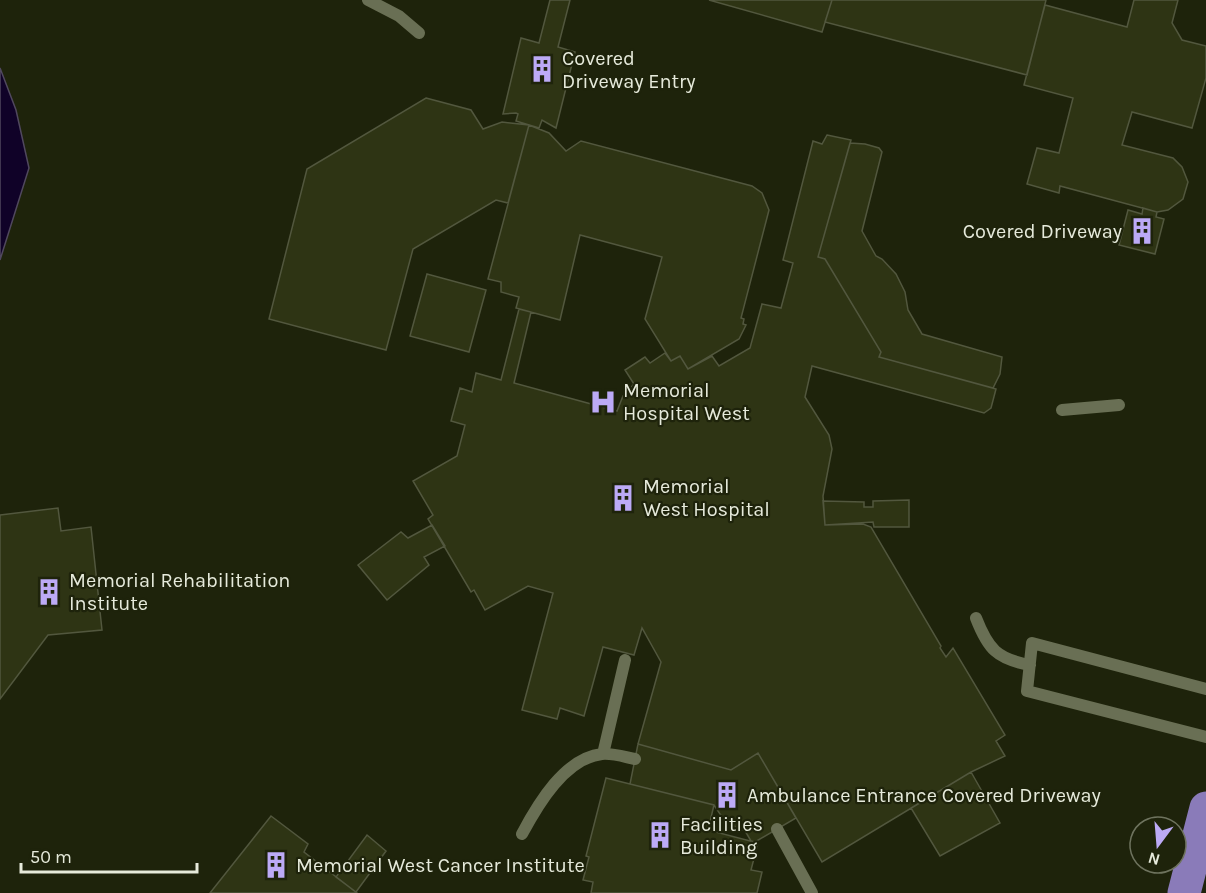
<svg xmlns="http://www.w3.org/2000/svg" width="1206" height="893" font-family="Karla,sans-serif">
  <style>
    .water { fill: #100228; stroke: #50485e; stroke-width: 1.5 }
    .building { fill: #2e3414; stroke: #52573e; stroke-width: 1.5 }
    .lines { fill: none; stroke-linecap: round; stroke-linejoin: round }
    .lane { stroke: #696f54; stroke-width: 12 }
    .highway { stroke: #8a7bb9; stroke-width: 33 }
    .labels { text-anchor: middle; stroke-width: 4.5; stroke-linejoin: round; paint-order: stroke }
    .poi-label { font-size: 20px; fill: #e6eadb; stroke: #1e230b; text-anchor: start }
  </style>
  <rect width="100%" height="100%" fill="#1e230b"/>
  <!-- water -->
  <path class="water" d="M0,68L16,110L29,168L0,260Z"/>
  <!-- building -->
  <path class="building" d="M550,0H570L558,47L575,52L556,128L542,120L539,128L516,121L518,114L516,113L503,114L521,38L539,43Z
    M709,0H832L822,32Z
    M832,0H1046L1027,75L825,22Z
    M1134,0H1178L1172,23L1182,40L1206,46V78L1192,128L1132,112L1122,145L1173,158L1182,167L1188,182L1183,199L1168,210L1157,212L1060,186L1059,193L1027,184L1037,148L1059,153L1073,98L1024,85L1045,5L1127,27Z
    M426,98L471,110L483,129L502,122L529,125L508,203L496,200L413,249L386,350L269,319L307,169Z
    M529,125L549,133L566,151L581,141L752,186L762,193L769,210L741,318L744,319L743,324L746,325L739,339L688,369L680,356L671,361L645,319L662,257L580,235L560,320L516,308L519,297L501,292V282L488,279Z
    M827,135L851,140L818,257L825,259L881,352L879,357L996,389L991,408L984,413L812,366L805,397L829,435L832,449L823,496L825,525L863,524L871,527L941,646L940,648L946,657L953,648L1005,735L996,741L1005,756L971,772L822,862L758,753L731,770L638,744L661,662L642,628L634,655L603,647L584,716L560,708L557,719L522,710L553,593L528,586L485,610L474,590L471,592L428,519L433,515L413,481L457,456L465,425L451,421L460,388L472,392L476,373L501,380L519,309L531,312L514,383L617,411L623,396L634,384L625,370L642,359L645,357L650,363L665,353L671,361L680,356L688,369L712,356L719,366L750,348L762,304L781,308L793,263L783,260L813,141L822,144Z
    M850,143L865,144L879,148L882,152L862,231L876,256L882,259L896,274L905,292L908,310L922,334L1002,357L1000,374L993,388L879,357L881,352L825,259L818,257Z
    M1143,208L1157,212L1156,217L1164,219L1155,254L1119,245L1128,210L1142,214Z
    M427,274L486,290L469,352L410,336Z
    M909,500V527H874L873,522L825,525L823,501L864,502V507H873V501Z
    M58,508L61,531L91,527L102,630L48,635L0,699V515Z
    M432,525L445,546L424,557L429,565L387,600L358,565L401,532L408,538Z
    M638,744L731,770L758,753L796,818L755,842L751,841L744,829L738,832L729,817L724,820L714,805L630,784Z
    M971,772L1000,823L940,856L911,808Z
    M606,778L714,805L708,830L758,843L751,870L762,872L757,893H591L593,882L583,880L589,857L586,856Z
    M271,816L308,844L304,852L357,893H210Z
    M367,835L386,851L356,892L336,877Z"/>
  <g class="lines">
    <!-- lane -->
    <path class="lane" d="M368,0L399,16L419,33
      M1062,410L1119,405
      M976,618C988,649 997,659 1030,665
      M1206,689L1032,643L1027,691L1206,737
      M603,754L625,660
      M777,829L812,893
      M522,834C538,804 565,758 602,754C613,753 625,757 635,759"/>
    <!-- highway -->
    <path class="highway" d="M1184,893L1206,808"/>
  </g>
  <!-- icons -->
  <defs>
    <symbol id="building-bare" viewBox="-9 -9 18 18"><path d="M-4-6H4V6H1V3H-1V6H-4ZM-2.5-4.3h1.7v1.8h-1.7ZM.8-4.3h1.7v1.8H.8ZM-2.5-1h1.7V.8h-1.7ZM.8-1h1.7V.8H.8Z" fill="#bcaaf6" stroke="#1e230b" stroke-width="2.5" paint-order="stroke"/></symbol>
    <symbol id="hospital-bare" viewBox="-9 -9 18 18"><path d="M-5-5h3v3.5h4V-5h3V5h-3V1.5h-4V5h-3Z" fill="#bcaaf6" stroke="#1e230b" stroke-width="2.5" paint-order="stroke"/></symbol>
  </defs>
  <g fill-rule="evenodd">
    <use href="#building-bare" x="523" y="50" width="38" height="38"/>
    <use href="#building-bare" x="1123" y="212" width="38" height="38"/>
    <use href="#hospital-bare" x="584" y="383" width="38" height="38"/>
    <use href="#building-bare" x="604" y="479" width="38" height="38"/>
    <use href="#building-bare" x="30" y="573" width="38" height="38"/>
    <use href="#building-bare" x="708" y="776" width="38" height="38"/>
    <use href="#building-bare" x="641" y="816" width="38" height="38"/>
    <use href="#building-bare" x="257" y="846" width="38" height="38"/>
  </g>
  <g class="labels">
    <!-- poi labels -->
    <g class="poi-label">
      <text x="562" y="65">Covered<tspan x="562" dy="23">Driveway Entry</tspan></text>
      <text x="1122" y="238" text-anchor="end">Covered Driveway</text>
      <text x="623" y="397">Memorial<tspan x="623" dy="23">Hospital West</tspan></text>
      <text x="643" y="493">Memorial<tspan x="643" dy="23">West Hospital</tspan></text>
      <text x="69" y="587">Memorial Rehabilitation<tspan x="69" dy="23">Institute</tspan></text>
      <text x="747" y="802">Ambulance Entrance Covered Driveway</text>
      <text x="680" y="831">Facilities<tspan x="680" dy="23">Building</tspan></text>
      <text x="296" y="872">Memorial West Cancer Institute</text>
    </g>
  </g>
  <!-- north arrow -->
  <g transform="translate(1158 845) rotate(196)"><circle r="28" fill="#1e230b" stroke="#6e735e" stroke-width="1.5"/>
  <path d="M0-4.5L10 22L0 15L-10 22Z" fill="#bcaaf6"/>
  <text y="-9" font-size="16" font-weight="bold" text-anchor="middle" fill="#e6eadb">N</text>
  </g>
  <!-- scale -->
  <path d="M21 863v9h176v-9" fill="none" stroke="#e6eadb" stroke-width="3"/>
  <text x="30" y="863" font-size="18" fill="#e6eadb" stroke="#1e230b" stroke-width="4.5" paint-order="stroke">50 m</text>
</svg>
